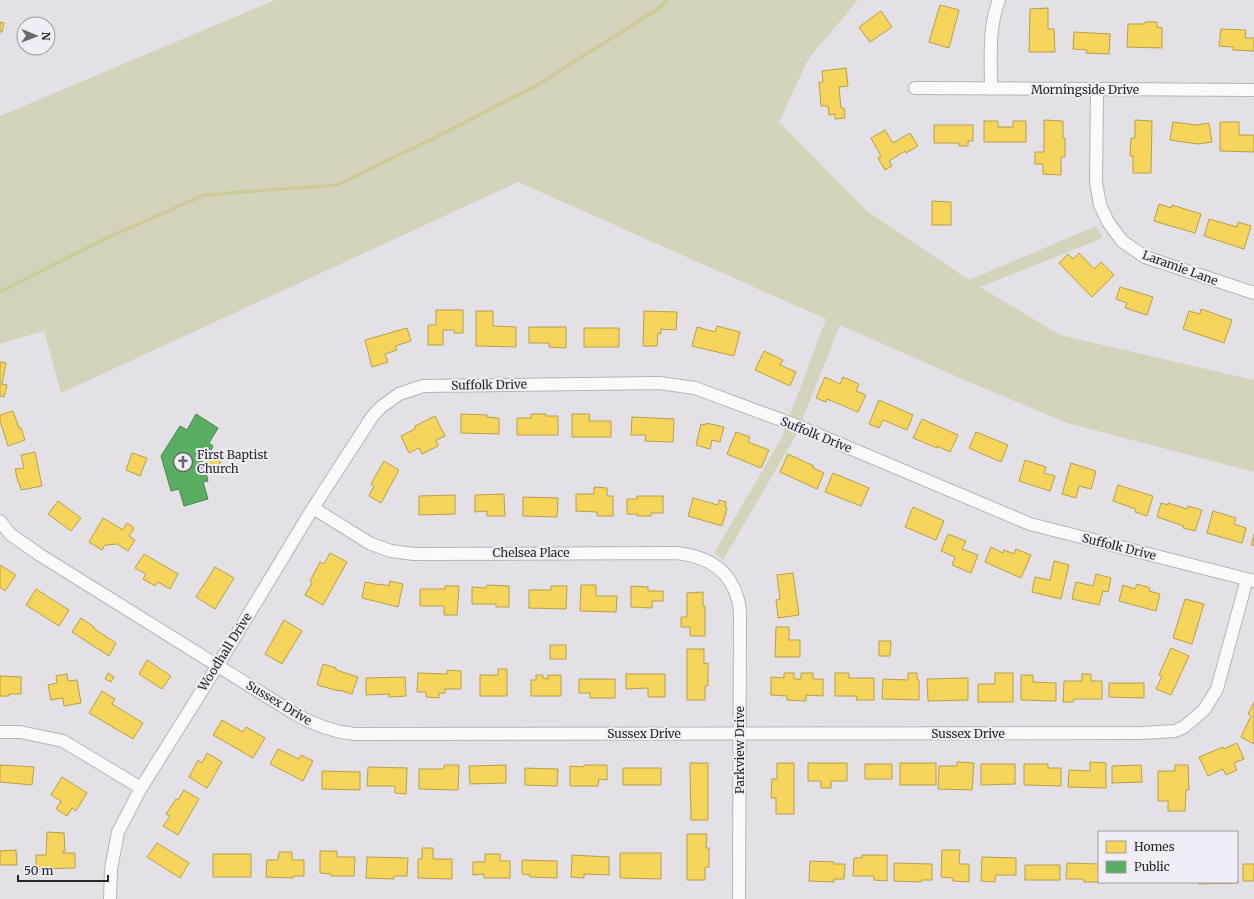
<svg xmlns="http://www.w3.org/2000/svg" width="1254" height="899" font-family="Merriweather,serif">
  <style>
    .green { fill: #d6d3bd }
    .homes { fill: #f6d55c; stroke: #b8a04d }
    .public { fill: #5aae61; stroke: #4b8550 }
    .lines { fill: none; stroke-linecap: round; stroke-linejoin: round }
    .stream { stroke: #cecb9a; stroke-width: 3.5 }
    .minor-casing { stroke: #b5b4b7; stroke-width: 14 }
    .minor { stroke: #fbfafb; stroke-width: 12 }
    .labels { text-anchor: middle; stroke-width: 4; stroke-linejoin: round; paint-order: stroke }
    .street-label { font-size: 12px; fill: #28262a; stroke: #f0edf6 }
    .poi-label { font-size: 12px; fill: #28262a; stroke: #f0edf6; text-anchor: start }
  </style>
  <rect width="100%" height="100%" fill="#e3e1e6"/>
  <!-- green -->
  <path class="green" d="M275,0H858L809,58L779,122L867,211L969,280L1096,226L1103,238L980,287L1060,335L1254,380V472L1067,423L960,378L840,325L796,435L723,560L714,553L781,439L826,319L518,182L61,393L44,331L0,344V116Z"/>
  <!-- homes -->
  <path class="homes" d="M940,5L959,10L949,48L929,42Z
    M1048,8V29H1054L1055,52H1029L1030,9Z
    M881,11L892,27L870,42L859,27Z
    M0,22L4,23L2,32H0Z
    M1145,22H1157V27L1162,28V48L1127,47L1128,24H1144Z
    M1221,29L1246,30L1245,38H1254V51L1233,50V47L1219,46Z
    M1074,32L1110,34L1109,54L1086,53L1087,50L1073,49Z
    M846,68L848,86L839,87L841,108H844L845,118L835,119V114L829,115L828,106H821L819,82H823L822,71Z
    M1044,120L1063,121V138H1065V157H1061V175L1043,174V164H1035V152H1044Z
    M1135,120L1152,121L1151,173H1133V156H1130L1131,138H1135Z
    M984,121H998V127H1013V121H1026V142H984Z
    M1173,122L1196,125L1209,123L1212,142L1198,144L1170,140Z
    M1220,122H1239V135H1254V152L1220,151Z
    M934,125H973V141H968V146H959V143H934Z
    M885,130L893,143L910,133L918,146L906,153L905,151L889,161L892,166L885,170L878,158L881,156L871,138Z
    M932,201L951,202V225H932Z
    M1159,204L1171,208L1172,205L1201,214L1195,233L1154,221Z
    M1209,219L1237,227L1238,222L1251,226L1244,249L1204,236Z
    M1079,253L1094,269L1101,262L1114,275L1092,297L1059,263L1068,254L1073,259Z
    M1120,287L1153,297L1147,315L1125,308L1127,303L1116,299Z
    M1201,309L1232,320L1224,343L1183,329L1189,311L1200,314Z
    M436,310H463V333H454V330H443V345H428V325H436Z
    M476,311H493V326L516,327V347L476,346Z
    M644,311L677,312L676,330L661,329V334L658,333L657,346H643Z
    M717,326L740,332L734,356L692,346L697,327L715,332Z
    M529,327H566V348L549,347V343H529Z
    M407,328L411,341L395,346L397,350L385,354L388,362L372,367L365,340Z
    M584,328H619V347H584Z
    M764,351L783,360L780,365L796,372L790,386L755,370Z
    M0,362L6,363L2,384L7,385L4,397L0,396Z
    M825,377L840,384L843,377L859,384L856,391L866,395L858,412L827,399L826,402L816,398Z
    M879,400L913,415L907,430L883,420L879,428L869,424Z
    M13,411L19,428H21L25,440L8,446L0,421V415Z
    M461,414L487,415V417L499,418V434L461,433Z
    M531,414H546V416H558V435H517V418H531Z
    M572,414H590L589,421H611V437H572Z
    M435,416L445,436L436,440L438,446L422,454L419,448L409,453L401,436L415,429V426Z
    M632,417L674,419L673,442L645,441L646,435H631Z
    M922,419L958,435L950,452L937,446V448L913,438Z
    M706,423L724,427L720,442L712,440L710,449L696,445L701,424L706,425Z
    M736,432L750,437L748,442L769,450L761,468L727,454Z
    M976,432L1008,445L1001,462L969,448Z
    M204,451L221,454L219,471L201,468Z
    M35,452L42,486L21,490L19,482H18L15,469L24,468L21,455Z
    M132,453L147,458L140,476L126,470Z
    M788,454L814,466L813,468L824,473L817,489L780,472Z
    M1025,460L1046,467L1044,473L1055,476L1050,491L1019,481Z
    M384,461L399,470L381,503L369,496L374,486L371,484Z
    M1071,463L1096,471L1091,489L1079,486L1076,498L1062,494Z
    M833,473L869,488L861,506L825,492Z
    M1118,485L1153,496L1147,516L1135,512L1136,509L1113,501Z
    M594,487L607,488V496H613V516H597V512L576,511V494H594Z
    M504,494L505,516H487V511L475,512V495Z
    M455,495V514L419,515V496Z
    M637,496H663V513H651V516H637L638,514H627V499H637Z
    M523,497L558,498L557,517L523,516Z
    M693,498L718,505L719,500L726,502L725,507L727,508L722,526L688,516Z
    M58,501L81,518L71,531L48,514Z
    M1161,503L1168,505V503L1187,509L1188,506L1202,510L1195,531L1183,528L1184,526L1157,517Z
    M913,507L944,521L936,540L905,527Z
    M1213,511L1236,518L1234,524L1246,528L1242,543L1207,533Z
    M103,518L123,530L127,523L134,528L129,536L135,540L128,551L117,544L105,545L102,550L89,542Z
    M948,534L966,541L962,549L978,555L971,573L952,565L955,557L941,551Z
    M1254,534V546L1251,545Z
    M991,547L1003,553L1004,550L1014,554L1016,549L1031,555L1021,578L985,562Z
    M330,553L347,562L323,605L305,595L312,583L310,581L320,562L324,564Z
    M144,554L178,574L170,589L158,582L155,586L143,579L146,574L135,568Z
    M1054,561L1069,565L1061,599L1032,592L1035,577L1050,580Z
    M0,565L16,575L5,591L0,587Z
    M215,567L234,578L215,609L196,597Z
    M793,573L799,615L778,618L776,600L780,599L777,575Z
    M1096,574L1111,578L1108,592L1103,591L1099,605L1072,599L1076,582L1093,586Z
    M390,581L403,584L398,607L362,598L365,582L380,585V584L389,586Z
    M1137,584L1150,588L1149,591L1160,594L1156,611L1119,601L1123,585L1135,589Z
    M487,585L509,586V607H496V604H472V587L486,588Z
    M581,585H596V596H617L616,612L580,611Z
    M445,586H459L457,615H444V606H420V589H445Z
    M551,586H567L566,609L529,608V590H551Z
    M631,586L648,587V591H663V601H652V608L631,607Z
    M36,589L69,610L59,626L26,605Z
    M703,592V606H705V636H690V627H681V617H687V593Z
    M1185,599L1204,604L1192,644L1173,638Z
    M81,618L94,627L93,628L116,643L109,656L72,632Z
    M284,620L302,631L282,664L265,654Z
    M776,627H789V640H800V657H775Z
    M879,641H891L890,656H879Z
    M550,645H566V659H550Z
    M1171,648L1189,656L1171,695L1156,689L1162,676L1159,675Z
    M687,649H704V664L708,663V686H705V700H687Z
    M147,660L171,676L162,689L139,674Z
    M323,664L336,668V670L358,677L352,694L339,690V691L317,685Z
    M498,669H507V696H480V675H498Z
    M447,670L461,671V689H445V693H439V698L426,697V692H417L418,673L447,674Z
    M108,673L114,677L111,682L105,679Z
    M784,673H794V679H801V673H813V679H823V696L806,695V701L787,700V696L771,695V677L784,678Z
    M835,673H849V678H874V700H856L857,696H835Z
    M908,673H917V679L919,680V700L882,699L883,679L908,680Z
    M995,673H1013V702H978V684H995Z
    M67,674L68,681L77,680L81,703L64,706L63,698L51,700L48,685L57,683L56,676Z
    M626,674H665V697H648V688L626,689Z
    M1082,674H1091V681H1102V699H1074L1073,702H1063L1064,681H1082Z
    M0,675V676L21,677V694H9V696H0Z
    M536,675H543V678L548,679V675H561V696H531V680H536Z
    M1021,675H1033V682L1056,683V701L1021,700Z
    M405,677L406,696L389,697V694L366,695V678Z
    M968,678V700L928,701L927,679Z
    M579,679H615V698H590V693H579Z
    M1109,683H1144V698L1109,697Z
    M102,691L115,699L112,704L143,723L133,739L89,713Z
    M1254,702V744L1241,737L1251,716L1248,714Z
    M222,720L243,732L246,727L265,738L253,758L213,735Z
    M1237,743L1244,759L1234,763L1237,770L1226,775L1223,769L1208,776L1199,757L1223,747L1224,749Z
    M278,749L299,759L301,755L313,761L303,781L270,764Z
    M207,753L222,762L207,788L189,777L198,760L202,763Z
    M957,762L974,763L972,790L938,789L939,766H957Z
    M1090,762L1106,763V788L1068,787L1069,770L1090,771Z
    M690,763H708V820H691Z
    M777,763H794V814H776V798H771L772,779H777Z
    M808,763H847V781H831V788H821V781H808Z
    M900,763H936V785H900Z
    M865,764H892V779H865Z
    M981,764H1015V784L981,785Z
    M1024,764H1048V768H1061V786L1024,785Z
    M0,765L34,767L32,785L0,782Z
    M444,765H459L458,790L419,789V769H444Z
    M506,765V783L470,784L469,766Z
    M584,765H607V780L599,779L598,786H570V766L584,767Z
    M1141,765L1142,782L1112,783V766Z
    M1175,765H1188L1189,790H1186L1185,811H1168V801H1158V771H1175Z
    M368,767L407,768L406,794L395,793V786H367Z
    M525,768L558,769L557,786L525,785Z
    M623,768H661V785H623Z
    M322,771L360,772V790L322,789Z
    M62,777L87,793L76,811L72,808L67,816L56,809L61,801L51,795Z
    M184,790L199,799L178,835L163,826L170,816L166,814L176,799L178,800Z
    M47,832L64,833L65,851H63V853H75V868L36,869V855H46Z
    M687,834H707L706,848H709V867H705V880H687Z
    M157,843L189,863L180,878L147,857Z
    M422,848H433V859H452V879L418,878V859H422Z
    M16,850L17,865H0V851Z
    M942,850H960L959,864H969V882L953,881V878L941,877Z
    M320,851H337V857H355L354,876H331V874L320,873Z
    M279,852H292V860H304V876H293V878L266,877L267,860H278Z
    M620,853H661V879L620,878Z
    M213,854H251V877H213Z
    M485,854H500V861H510V878H484V874L473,875V862H485Z
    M572,855L609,857V875L584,874V878L571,877Z
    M862,855H887V881L874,880V876H853L854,858H862Z
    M367,857L408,858L407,876H394V879L366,878Z
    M982,857L1016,858V875H996L995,882L981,881Z
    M522,860L557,861V878L530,877V875L522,874Z
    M810,861L834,862V864H845L844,879H834V882L809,881Z
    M894,863L932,864V880H922L921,882L894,881Z
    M1067,863L1099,864V882H1084V879H1066Z
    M1237,864L1238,883L1199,884V882H1237Z
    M1243,864H1254V881H1243Z
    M1025,865H1060V880H1025Z"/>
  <!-- public -->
  <path class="public" d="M196,414L218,428L209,443L213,446L211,450L205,447L201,468V475L206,473L208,481L203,482L208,499L184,506L179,489L171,491L161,456L180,426L187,430Z"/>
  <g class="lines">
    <!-- stream -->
    <path class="stream" d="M0,292L109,237L204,195L337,185L438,136L534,87L661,7L667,0"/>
    <defs>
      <path id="minor" d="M915,88L1254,90
        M991,89C991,60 988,28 999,0
        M1097,90L1096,182L1100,205L1108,222L1122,241L1145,257L1254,293
        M313,508L371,544L391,551L414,554L676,553C707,556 730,569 738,600C740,606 740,613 740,619L739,899
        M0,521L10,534L40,555L295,714C314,725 333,732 355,734L1142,733L1175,731L1184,727L1204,710L1217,689L1247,579
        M0,732H20L63,741L141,788
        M110,899L111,869L118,832L141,788L218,665L313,508L372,417L380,408L399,394L423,386L659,383L695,388L795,425L1030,524L1254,581"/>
    </defs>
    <!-- minor casing -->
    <use href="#minor" class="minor-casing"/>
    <!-- minor -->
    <use href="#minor" class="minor"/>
  </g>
  <!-- icons -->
  <defs>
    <symbol id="church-ring" viewBox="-11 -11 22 22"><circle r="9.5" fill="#f0edf6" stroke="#69676c" stroke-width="1.5"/><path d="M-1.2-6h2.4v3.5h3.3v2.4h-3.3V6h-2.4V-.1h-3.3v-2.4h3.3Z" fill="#69676c"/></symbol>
  </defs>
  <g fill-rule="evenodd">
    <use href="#church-ring" x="172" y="451" width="22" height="22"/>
  </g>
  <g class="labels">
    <!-- street labels -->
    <g class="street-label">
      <text x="1085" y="94">Morningside Drive</text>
      <text transform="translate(1180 268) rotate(20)" y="4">Laramie Lane</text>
      <text transform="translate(489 385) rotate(-1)" y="4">Suffolk Drive</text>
      <text transform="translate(816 435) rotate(22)" y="4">Suffolk Drive</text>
      <text transform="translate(1119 547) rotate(14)" y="4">Suffolk Drive</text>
      <text x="531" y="557">Chelsea Place</text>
      <text transform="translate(225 652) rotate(-58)" y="4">Woodhall Drive</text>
      <text transform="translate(279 703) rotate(31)" y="4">Sussex Drive</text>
      <text x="644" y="738">Sussex Drive</text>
      <text x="968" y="738">Sussex Drive</text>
      <text transform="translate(740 750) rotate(-90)" y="4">Parkview Drive</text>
    </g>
    <!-- poi labels -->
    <g class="poi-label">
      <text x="197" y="459">First Baptist<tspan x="197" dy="14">Church</tspan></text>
    </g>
  </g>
  <!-- legend -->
  <rect x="1098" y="831" width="140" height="52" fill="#f0edf6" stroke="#a09da4"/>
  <rect x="1106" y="841" width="20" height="12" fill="#f6d55c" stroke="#a09da4"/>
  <text x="1134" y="851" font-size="12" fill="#28262a">Homes</text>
  <rect x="1106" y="861" width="20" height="12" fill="#5aae61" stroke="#a09da4"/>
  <text x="1134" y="871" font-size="12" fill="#28262a">Public</text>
  <!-- north arrow -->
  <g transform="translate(36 36) rotate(91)"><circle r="19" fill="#f0edf6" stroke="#a09da4"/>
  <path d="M0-3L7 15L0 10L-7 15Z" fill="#69676c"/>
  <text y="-6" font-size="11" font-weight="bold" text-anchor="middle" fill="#28262a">N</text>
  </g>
  <!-- scale -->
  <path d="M18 875v6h90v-6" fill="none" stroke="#28262a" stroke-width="2"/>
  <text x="24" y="875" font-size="12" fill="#28262a" stroke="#f0edf6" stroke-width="3" paint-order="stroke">50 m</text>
</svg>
